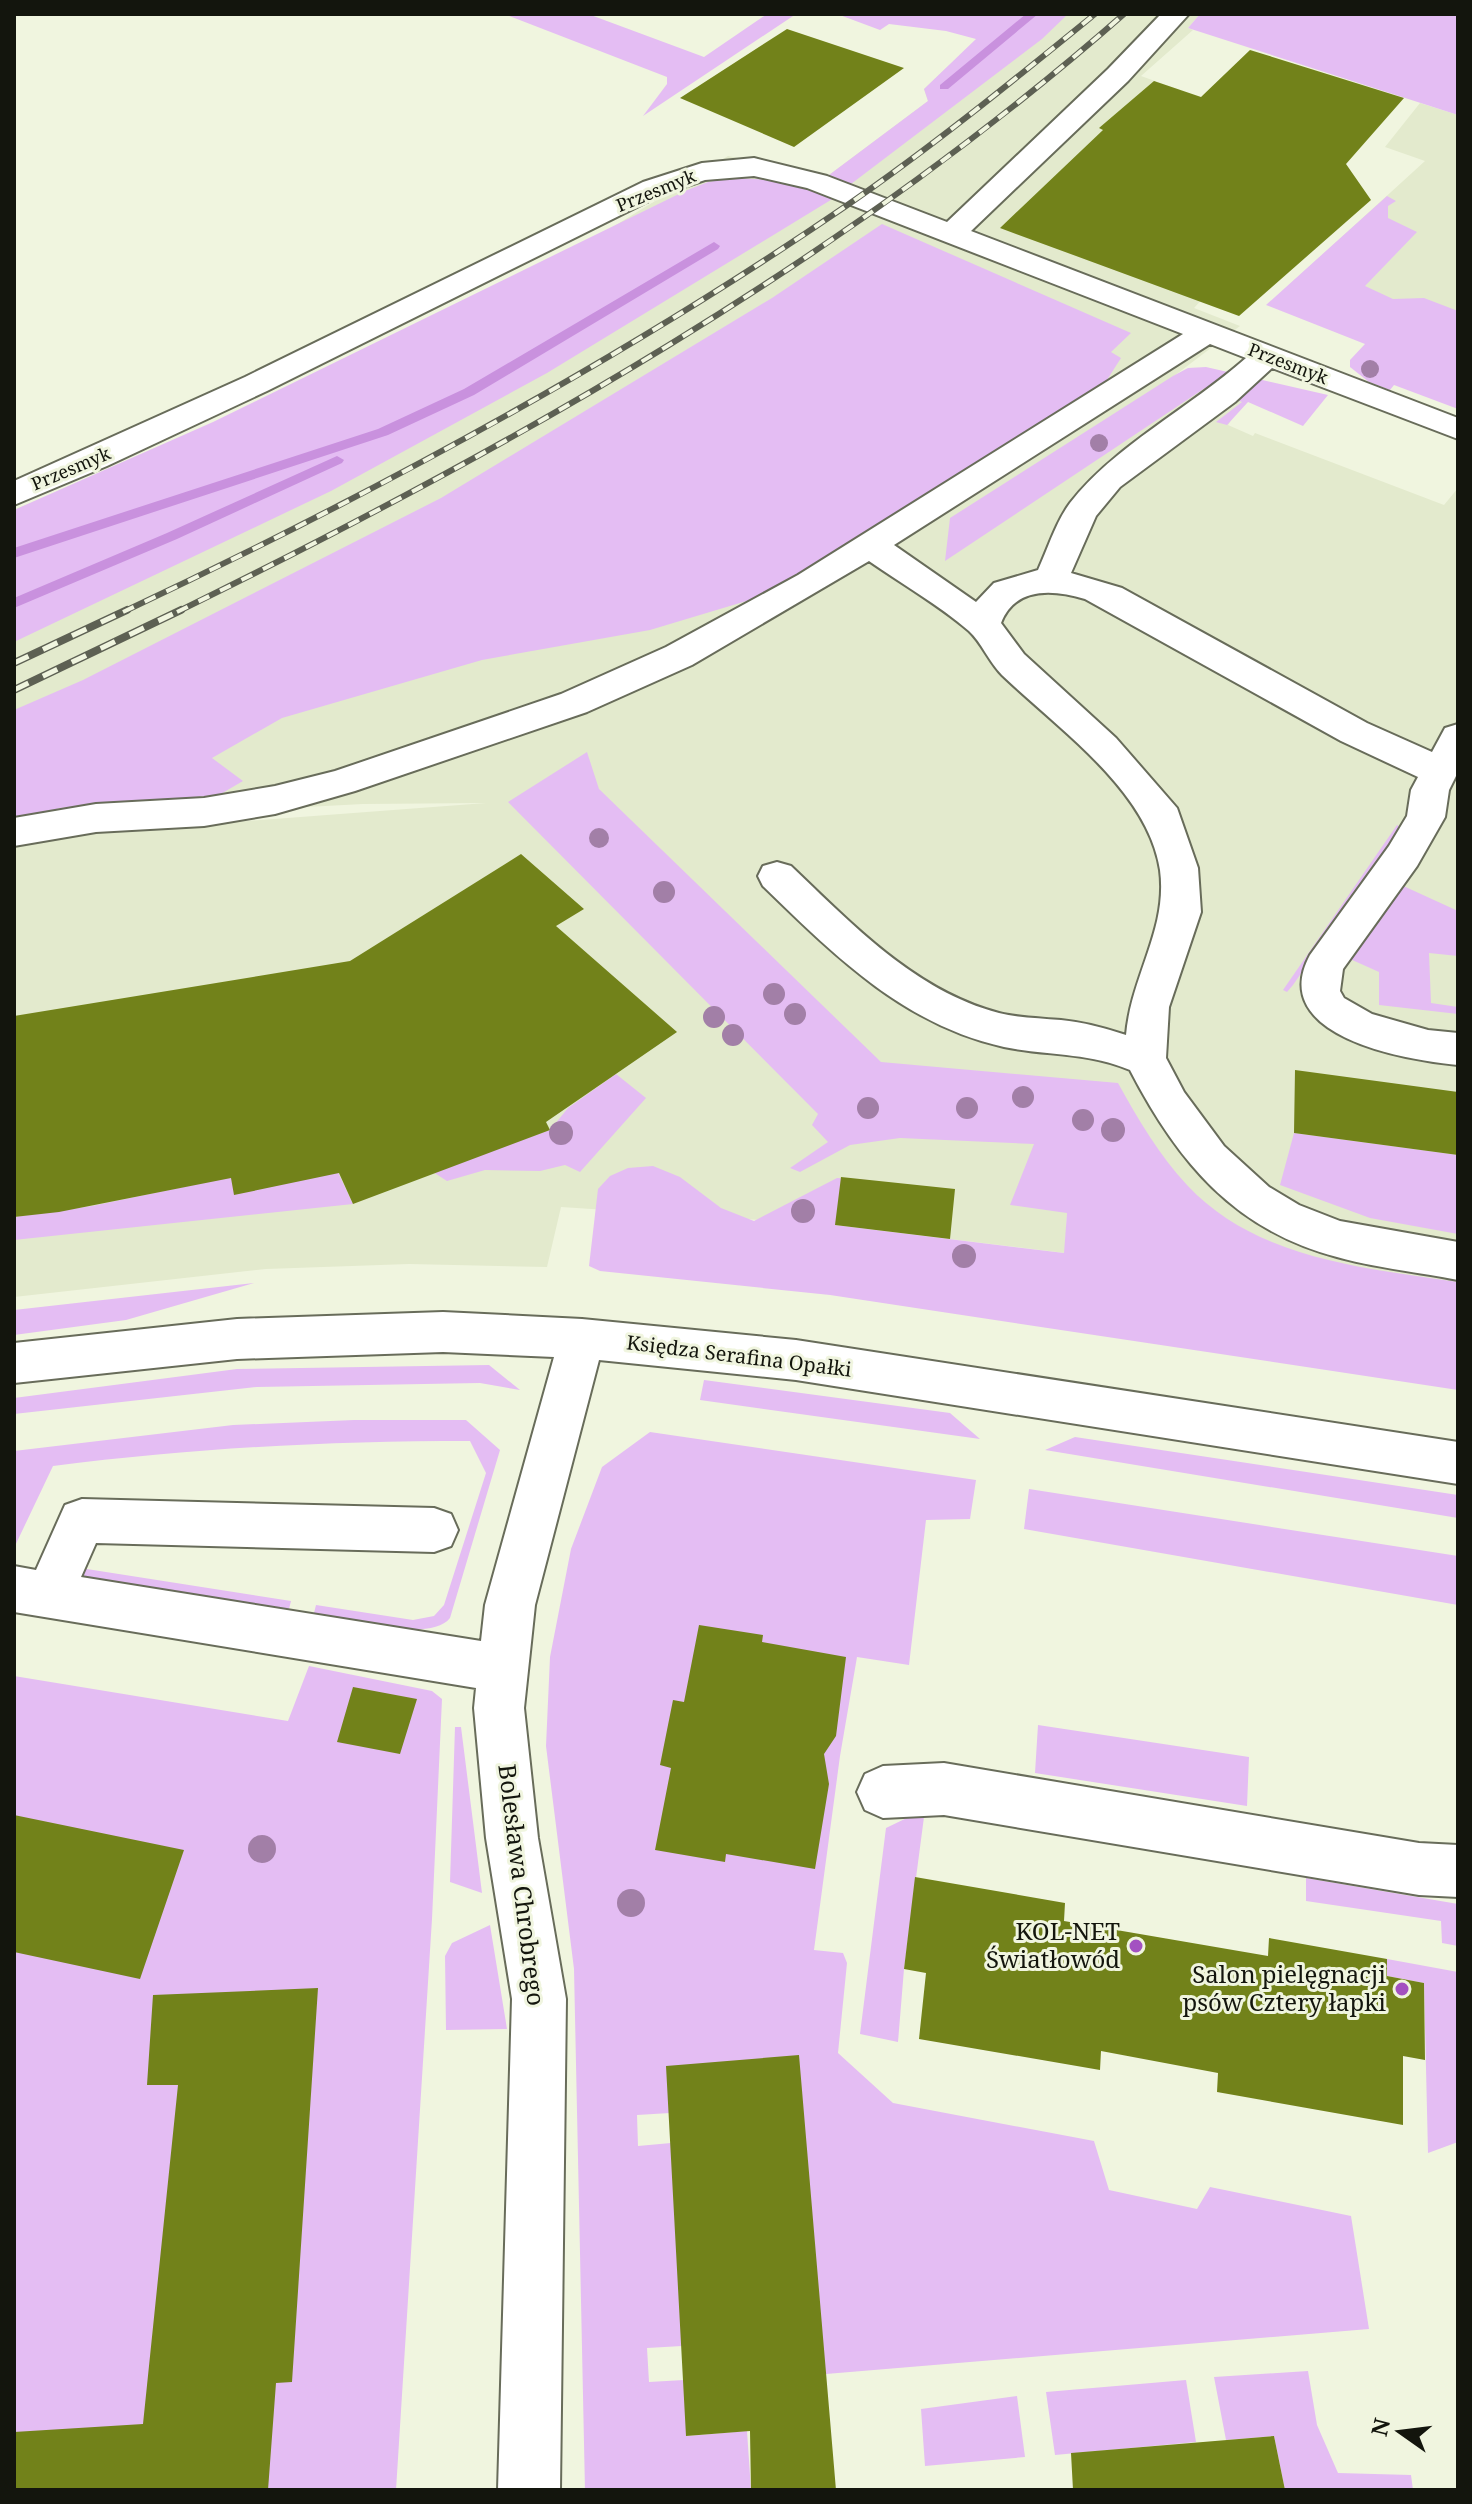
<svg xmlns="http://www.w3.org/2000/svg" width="1472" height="2504" font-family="'Noto Serif',serif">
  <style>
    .built { fill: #e3eacd }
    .green { fill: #e4bdf3 }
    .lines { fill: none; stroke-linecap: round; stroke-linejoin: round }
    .stream { fill: #c991de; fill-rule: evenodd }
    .building { fill: #72821a }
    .minor-casing { stroke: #686c5a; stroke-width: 4 }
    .minor { fill: #fff; fill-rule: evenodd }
    .rail-far1-casing { stroke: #5d6053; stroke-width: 6 }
    .rail-casing { stroke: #5d6053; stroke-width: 8 }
    .rail-far1 { stroke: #f0f5df; stroke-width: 4; stroke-dasharray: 12; stroke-linecap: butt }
    .rail { stroke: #f0f5df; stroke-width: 5; stroke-dasharray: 16; stroke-linecap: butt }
    .tree { fill: #a27fa7 }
    .poi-dot { fill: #a351c1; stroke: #f0f5df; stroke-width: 3 }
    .labels { text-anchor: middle; stroke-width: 6; stroke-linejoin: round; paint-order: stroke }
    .far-street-label { font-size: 18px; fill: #13150d; stroke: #f0f5df }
    .street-label { font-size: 20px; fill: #13150d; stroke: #f0f5df }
    .near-street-label { font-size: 24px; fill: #13150d; stroke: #f0f5df }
    .near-poi-label { font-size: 24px; fill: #13150d; stroke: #f0f5df; text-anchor: end }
  </style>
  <rect width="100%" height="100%" fill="#f0f5df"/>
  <!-- built -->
  <path class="built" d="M1004,14H1200L1188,28L1193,30L1141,76L1180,90L1130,138L1215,285L1194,308L1240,326L1174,376L1243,402L1228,425L1253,436L1255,433L1444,505L1458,488V1314L1099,1261L1070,1153L1065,1253L835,1225L561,1207L547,1267L409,1264L266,1269L14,1297V849L33,837L486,803L363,804L176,814L59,794L14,812V510L258,407L603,233L728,156L829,175L928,101L924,89Z
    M1420,103L1458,115V378L1288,286L1425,161L1385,147Z"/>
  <!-- green -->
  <path class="green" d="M504,14H588L704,57L767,14H796L643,116L667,84V77Z
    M837,14H1068L1042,39L851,184L829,175L928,101L924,89L976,39L946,31L889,24L880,30Z
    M1200,14H1458V115L1188,28Z
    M732,178L777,180L834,198L547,373L331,491L14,642V510L213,422L685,191L708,182Z
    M1387,196L1396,201L1388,206V218L1417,232L1365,286L1393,299L1424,298L1458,311V409L1394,385L1390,390L1369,382L1350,367V360L1365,344L1266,305Z
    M882,224L1131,333L1111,352L1121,358L1098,394L770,594L650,630L482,660L282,718L212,758L243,781L219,795L60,808L14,822V710L83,680L441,498L772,298Z
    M1206,367L1328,395L1303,426L1248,402L1227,425L1216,422L1242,402L1205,388L945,561L950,518L1173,376L1188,368Z
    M587,752L599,789L881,1062L1118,1083C1138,1119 1159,1155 1187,1185C1256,1259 1364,1268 1458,1282V1390L830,1295L600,1271L589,1266L598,1189L610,1176L628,1168L653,1166L680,1177L721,1208L754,1221L837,1178L867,1180L835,1225L1064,1253L1067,1213L1010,1205L1034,1144L900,1138L850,1145L800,1172L790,1168L828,1142L812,1125L818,1114L508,802Z
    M1397,825L1402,828L1293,985L1287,992L1283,990Z
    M1399,884L1458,911V956L1429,953L1431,1003L1458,1007V1014L1379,1005V972L1350,959Z
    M616,1074L646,1098L580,1172L565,1165L540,1171L485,1170L447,1181L433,1172L550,1130L568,1108Z
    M1294,1133L1458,1155V1234L1370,1218L1280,1185Z
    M334,1164L353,1204L14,1240V1217L92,1206L226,1178Z
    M254,1283L126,1320L14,1335V1310Z
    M489,1365L520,1390L480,1383L257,1387L14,1414V1398L237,1369Z
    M704,1380L950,1413L980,1439L700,1400Z
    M354,1420H466L500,1450L450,1618C430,1644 344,1618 314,1613L316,1605L413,1620L434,1616L444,1605L486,1473L470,1441C328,1441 195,1448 53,1466L14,1548L16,1494L14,1493V1451L233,1425Z
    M650,1432L976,1480L970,1519L926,1520L909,1665L857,1657L840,1756L814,1950L843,1953L847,1963L838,2053L893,2103L1094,2141L1109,2190L1197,2209L1210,2187L1351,2216L1369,2329L826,2374L670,2113L637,2115L638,2146L671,2143L682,2346L647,2348L649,2382L684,2380L687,2436L747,2431L751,2490H585L574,1969L546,1746L550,1657L571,1549L602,1467Z
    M1075,1437L1458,1495V1518L1045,1450Z
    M1029,1489L1458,1556V1605L1024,1529Z
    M74,1567L291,1601L289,1609L71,1574Z
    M309,1666L432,1691L442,1699L432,1919L396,2490H14V1676L288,1721Z
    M1038,1725L1249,1757L1247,1806L1035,1773Z
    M455,1727H461L482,1893L450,1882Z
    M913,1815L924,1817L904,1969L898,2042L860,2034L886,1828Z
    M1306,1878L1458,1904V1946L1442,1943L1441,1921L1306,1901Z
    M490,1925L507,2029L446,2030L445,1956L452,1943Z
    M1387,1959L1458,1972V2142L1428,2153L1424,1983L1387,1976Z
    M1308,2371L1317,2425L1338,2473L1411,2475L1413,2490H1285L1274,2436L1226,2440L1214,2377Z
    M1186,2380L1196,2442L1055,2455L1046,2392Z
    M1017,2396L1025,2457L925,2466L921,2409Z"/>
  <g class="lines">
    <!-- stream -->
    <path class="stream" d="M1026,14H1038L948,89H940V85Z
      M714,242L720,246L718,249L474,395L388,435L14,558V548L378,429L464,389Z
      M337,456L344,460L342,463L177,539L14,608V598L167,533Z"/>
  </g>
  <!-- building -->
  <path class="building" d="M787,29L904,68L794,147L680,98Z
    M1250,50L1404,98L1346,164L1371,200L1239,316L1000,228L1103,130L1099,128L1154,81L1201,97Z
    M521,854L584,909L556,926L677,1032L546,1122L550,1130L353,1204L339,1173L234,1195L231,1178L59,1212L14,1217V1016L350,961Z
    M1295,1070L1458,1092V1155L1294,1133Z
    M841,1177L955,1189L950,1239L835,1225Z
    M699,1625L763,1635L762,1642L846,1657L836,1736L824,1754L829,1784L815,1869L726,1854L725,1862L655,1850L671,1768L660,1765L673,1700L684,1702Z
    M353,1687L417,1699L400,1754L337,1742Z
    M14,1815L184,1850L140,1979L14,1952Z
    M915,1877L1065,1903L1064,1921L1268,1956L1269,1938L1387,1959V1976L1424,1983L1425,2060L1403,2056V2125L1217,2092L1218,2073L1101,2051L1100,2070L919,2039L926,1973L904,1969Z
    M318,1988L292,2382L276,2383L268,2490H14V2432L143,2424L178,2085H147L153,1995Z
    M799,2055L836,2490H751L750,2431L686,2436L666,2066Z
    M1274,2436L1285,2490H1073L1071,2453Z"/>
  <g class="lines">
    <defs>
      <path id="minor" d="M1161,14H1189L1128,81L971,231L1458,418V439L1272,368L1235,402L1120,487L1096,516L1071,573L1122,588L1367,723L1432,752L1445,728L1458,724V772L1449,790L1445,817L1417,866L1343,969L1340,991L1344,998L1372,1014L1428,1030L1458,1033V1065C1404,1060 1266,1036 1310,955L1389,846L1407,816L1411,790L1418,777L1341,741L1085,599C1052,589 1015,587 1001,623L1024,654L1116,738L1177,808L1198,868L1201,912L1169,1007L1166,1058L1184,1092L1224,1146L1269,1187L1299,1205L1340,1221L1458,1242V1280C1418,1272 1376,1268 1337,1257C1234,1230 1177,1161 1130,1070C1087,1052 1048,1056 1004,1047C904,1025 834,955 763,886L758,876L763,866L777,862L791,866C852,924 915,991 999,1013C1019,1018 1040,1018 1061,1020C1083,1022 1105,1028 1126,1035C1131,976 1168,929 1160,870C1148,790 1057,728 1002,675C989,662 982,643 969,631C939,605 902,584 869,561L692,665L587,712L355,791L275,814L204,826L96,832L14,846V818L96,804L204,798L275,786L335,771L561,694L666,647L798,575L1183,334L807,188L754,176L705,180L663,194L267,391L107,466L14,505V481L245,377L643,182L702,163L754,158L827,176L947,222L1108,69ZM1210,344L1246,358C1191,407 1113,447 1070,503C1056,522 1048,548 1038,570L994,583L976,602L894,545Z
        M443,1312L582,1319L796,1340L1458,1442V1484L796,1380L599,1360L535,1605L524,1708L538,1838L566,1999L560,2490H498L512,1999L486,1838L474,1708L476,1688L14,1612V1566L36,1570L65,1505L82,1499L434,1508L451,1514L458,1530L451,1546L434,1552L96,1543L81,1577L481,1641L485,1605L554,1357L443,1352L237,1359L14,1383V1343L237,1319Z
        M944,1763L1419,1843L1458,1845V1897L1419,1895L944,1815L883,1818L865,1810L857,1792L865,1774L883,1766Z"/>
    </defs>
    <!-- minor casing -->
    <use href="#minor" class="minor-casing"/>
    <!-- minor -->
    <use href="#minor" class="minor"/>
    <defs>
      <path id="rail-far1" d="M123,612C373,494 618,362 846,206C932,147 1014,80 1095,14
        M177,612C511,448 843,261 1124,14"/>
      <path id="rail" d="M14,663L127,610
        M14,690L181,610"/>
    </defs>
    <!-- rail-far1 casing -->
    <use href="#rail-far1" class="rail-far1-casing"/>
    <!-- rail casing -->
    <use href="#rail" class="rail-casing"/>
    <!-- rail-far1 -->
    <use href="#rail-far1" class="rail-far1"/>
    <!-- rail -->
    <use href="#rail" class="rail"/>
  </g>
  <!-- trees -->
  <g class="tree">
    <circle cx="1370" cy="369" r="9"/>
    <circle cx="1099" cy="443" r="9"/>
    <circle cx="599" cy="838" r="10"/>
    <circle cx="664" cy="892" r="11"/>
    <circle cx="774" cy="994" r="11"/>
    <circle cx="795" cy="1014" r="11"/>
    <circle cx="714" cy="1017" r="11"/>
    <circle cx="733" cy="1035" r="11"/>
    <circle cx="1023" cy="1097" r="11"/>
    <circle cx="868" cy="1108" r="11"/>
    <circle cx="967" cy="1108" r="11"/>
    <circle cx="1083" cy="1120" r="11"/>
    <circle cx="1113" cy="1130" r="12"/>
    <circle cx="561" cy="1133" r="12"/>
    <circle cx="803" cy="1211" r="12"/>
    <circle cx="964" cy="1256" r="12"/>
    <circle cx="262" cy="1849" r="14"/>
    <circle cx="631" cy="1903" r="14"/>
  </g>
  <!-- markers -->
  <g class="poi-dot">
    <circle cx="1136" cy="1946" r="8"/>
    <circle cx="1402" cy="1989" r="8"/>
  </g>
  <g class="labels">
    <!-- far-street labels -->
    <g class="far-street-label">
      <text transform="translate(656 191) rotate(-22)" y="6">Przesmyk</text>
      <text transform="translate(1288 364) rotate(21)" y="6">Przesmyk</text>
      <text transform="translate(71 469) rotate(-23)" y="6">Przesmyk</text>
    </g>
    <!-- street labels -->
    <g class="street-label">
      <text transform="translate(739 1356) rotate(7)" y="7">Księdza Serafina Opałki</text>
    </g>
    <!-- near-street labels -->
    <g class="near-street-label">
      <text transform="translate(521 1885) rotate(83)" y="8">Bolesława Chrobrego</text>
    </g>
    <!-- near-poi labels -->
    <g class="near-poi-label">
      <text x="1120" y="1940">KOL-NET<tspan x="1120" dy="28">Światłowód</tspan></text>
      <text x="1386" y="1983">Salon pielęgnacji<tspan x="1386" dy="28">psów Cztery łapki</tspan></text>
    </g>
  </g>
  <!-- border -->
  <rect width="1472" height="2504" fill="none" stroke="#13150d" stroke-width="32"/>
  <!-- north arrow -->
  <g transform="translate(1400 2432) rotate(284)" stroke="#f0f5df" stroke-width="6" paint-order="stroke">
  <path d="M0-6L14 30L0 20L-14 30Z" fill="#13150d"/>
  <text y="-12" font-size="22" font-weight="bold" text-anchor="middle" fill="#13150d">N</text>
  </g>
</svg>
